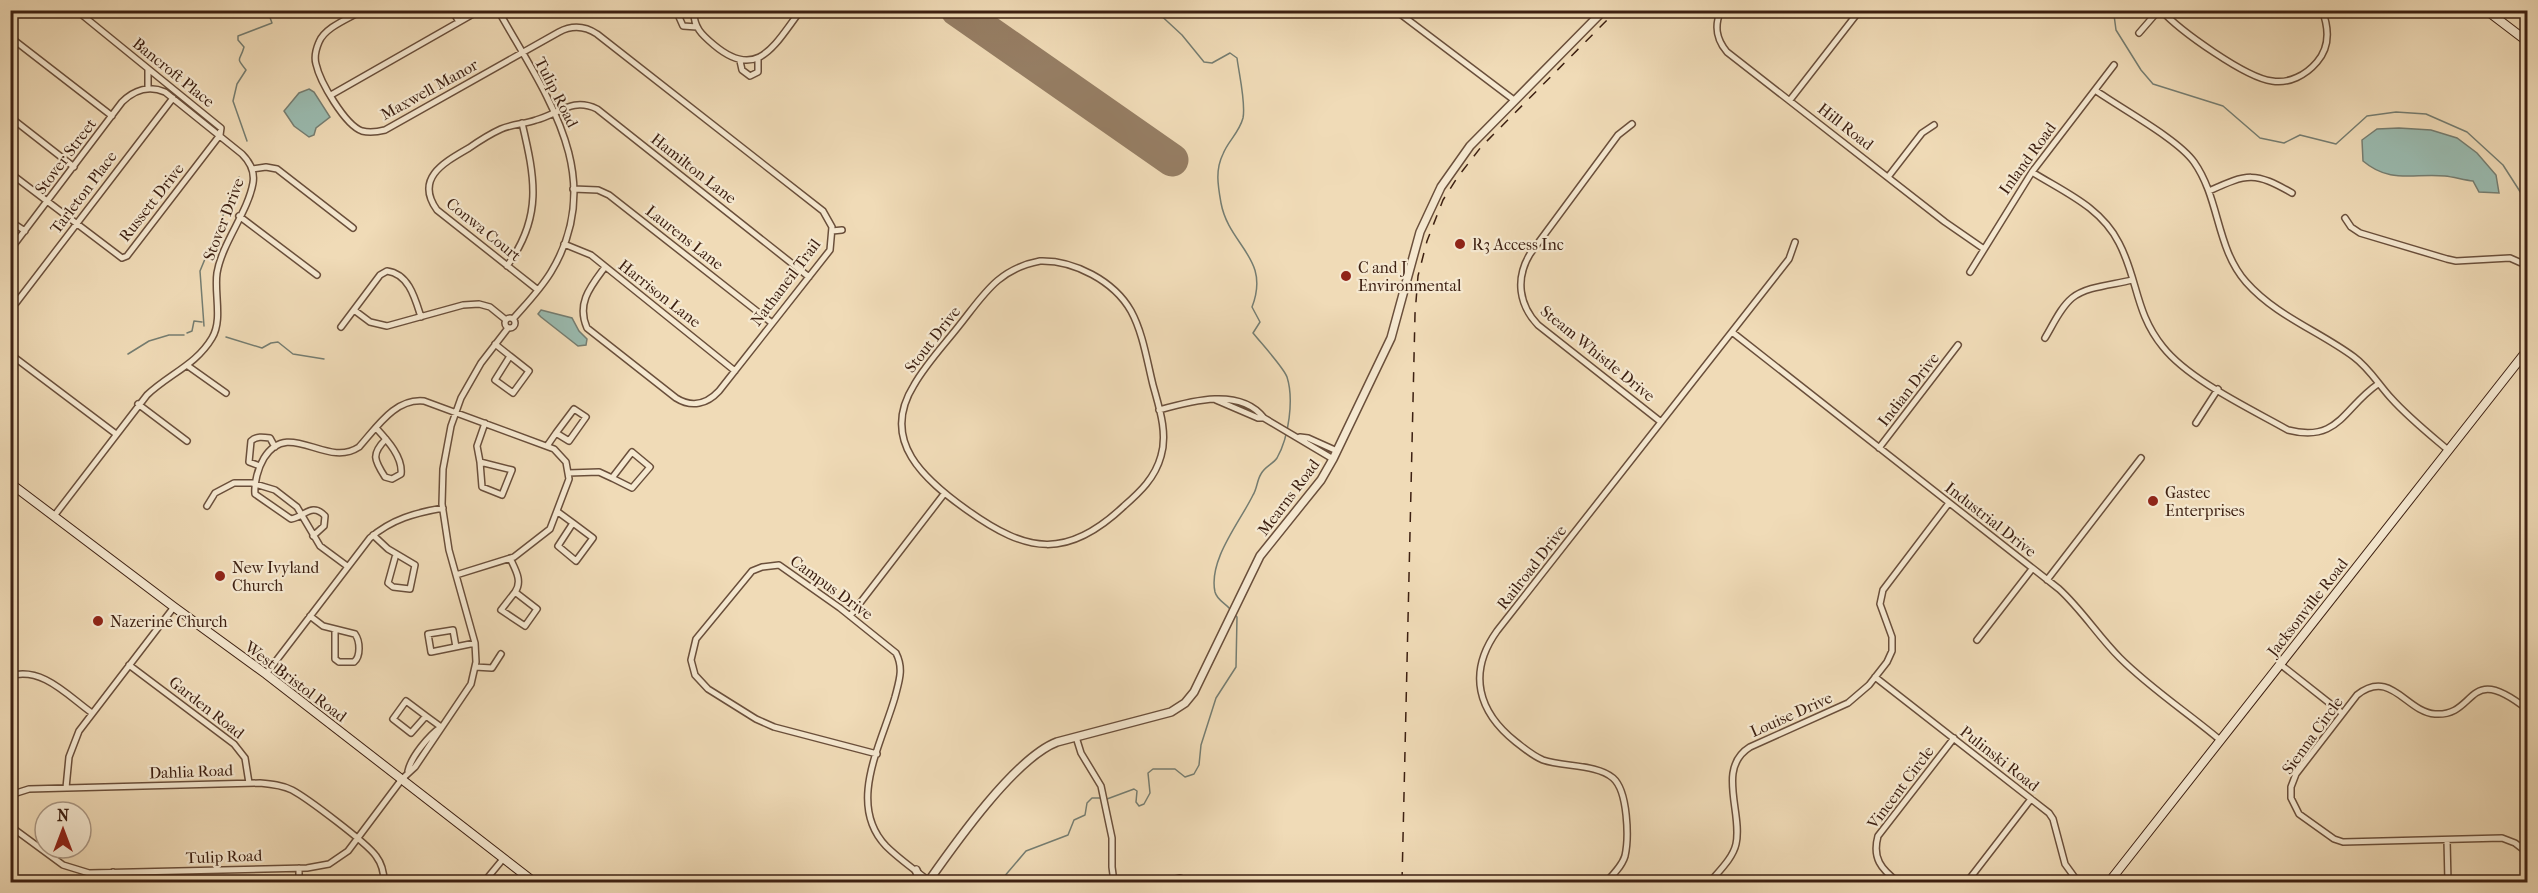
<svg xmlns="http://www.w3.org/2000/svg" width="2538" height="893" font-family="'IM FELL French Canon',serif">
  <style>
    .water { fill: #9abbb0; stroke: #757d71; stroke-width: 1.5 }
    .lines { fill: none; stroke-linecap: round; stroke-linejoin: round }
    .stream { stroke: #757d71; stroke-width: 1.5 }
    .runway { stroke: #967e64; stroke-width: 33 }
    .minor-casing { stroke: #6a4f3b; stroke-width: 8 }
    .tertiary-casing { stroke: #6a4f3b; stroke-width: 10 }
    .secondary-casing { stroke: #3d2012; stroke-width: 10 }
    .minor { stroke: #f5e8d0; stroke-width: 5 }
    .tertiary { stroke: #f5e8d0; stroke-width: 7 }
    .secondary { stroke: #f5e8d0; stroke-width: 8 }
    .rail { stroke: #3d2012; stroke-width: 1.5; stroke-dasharray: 10 10; stroke-linecap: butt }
    .poi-dot { fill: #8f2418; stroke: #f5e8d0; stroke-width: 2 }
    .labels { text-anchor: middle; stroke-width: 4.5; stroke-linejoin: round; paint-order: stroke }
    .street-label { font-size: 16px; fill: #3d2012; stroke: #f5e8d0 }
    .poi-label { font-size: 16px; fill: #3d2012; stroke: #f5e8d0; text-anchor: start }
  </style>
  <rect width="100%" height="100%" fill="#f0dbb7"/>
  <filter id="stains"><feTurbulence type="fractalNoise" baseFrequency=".00333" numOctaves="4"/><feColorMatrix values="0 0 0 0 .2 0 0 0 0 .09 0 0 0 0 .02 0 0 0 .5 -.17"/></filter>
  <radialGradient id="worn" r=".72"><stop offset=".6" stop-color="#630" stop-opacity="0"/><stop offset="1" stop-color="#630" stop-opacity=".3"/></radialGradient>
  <!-- water -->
  <path class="water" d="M309,89L314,92L330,117L316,128L314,135L309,137L294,126L284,111L299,93Z
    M2399,128L2431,130L2457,138L2477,153L2496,175L2499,193L2479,192L2473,181C2464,180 2454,177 2445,176C2413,173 2390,184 2363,161L2362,140L2377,129Z
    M541,310L572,318L579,331L587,339L586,345L578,346L541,317L538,314Z"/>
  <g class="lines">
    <!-- stream -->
    <path class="stream" d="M1155,10L1182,35L1204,62L1212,63L1230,53L1237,58C1239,74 1246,103 1243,118C1239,133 1228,141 1223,154C1215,170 1218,186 1221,203C1229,246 1271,258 1252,307L1260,322L1253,333C1261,343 1284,368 1287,377C1294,399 1289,437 1277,458C1273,464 1264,467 1261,474C1257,480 1257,489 1253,495C1240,522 1208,560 1215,592C1217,600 1225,603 1230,609
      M2115,10L2114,15L2116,30L2141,70L2153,84L2223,106L2260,138L2284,143L2300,135L2336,144L2367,116L2396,112L2426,114L2467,132L2503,165L2528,204
      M247,141L233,101L237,84L246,70C235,56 240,62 244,47L238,40V36L272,23L269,15L248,10
      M204,326L200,271L239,177
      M187,333L192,331L194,321L202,322
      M226,337L262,348L271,343L278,342L293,354L324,359
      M128,354L149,341L169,335H184
      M1107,799L1134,789L1137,791L1136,802L1139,806L1144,804L1150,793L1148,773L1153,769H1175L1185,777L1194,774L1199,765L1201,745L1216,698L1236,667L1237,617L1235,615
      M1004,882L1003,878L1026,851L1068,835L1074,820L1085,815L1087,803L1092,798H1102"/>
    <!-- runway -->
    <path class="runway" d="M957,10L1172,160"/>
    <defs>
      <path id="minor" d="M76,10L221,128L220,135
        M363,10C350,18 325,27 319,42C316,49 314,57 316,64C320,82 345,125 362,131C370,133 377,132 385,130L559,32C572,25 585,26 597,34L823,211L832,227L830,250L719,391C707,404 692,408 676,398L587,328C576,303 591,286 605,267
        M452,10L459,22
        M498,10C545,94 609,176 551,272C540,290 526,304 513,319
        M685,10L679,17L683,26L697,27
        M694,10C693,27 702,35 714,45C758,82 775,44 801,10
        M1395,10L1514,100
        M1721,10C1714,26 1716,39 1727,52L1945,222L1984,249
        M2161,10C2180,31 2246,78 2272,81C2289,84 2306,75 2317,62C2330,47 2329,28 2322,10
        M2139,33L2159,10
        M10,37L112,116
        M740,61L742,70L750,76L758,72V59
        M148,89V70
        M2095,90C2120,108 2178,139 2194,162C2220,199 2216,248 2246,282C2276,316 2319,331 2354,357C2369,368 2379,385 2391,398C2408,417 2428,433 2448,450
        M331,95L480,10
        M1790,100L1860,10
        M10,117L74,167
        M1632,124L1618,135L1530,254C1515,279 1519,305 1538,325L1661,422
        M252,169L266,167L277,169L353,228
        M2032,172C2064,192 2101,207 2119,243C2138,279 2135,313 2163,347C2189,380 2251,409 2288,430C2339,443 2343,408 2378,384
        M10,173L122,258L127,256L220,135
        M1888,177L1922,133L1934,125
        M573,189L598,190L609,195L772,323
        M2209,191C2248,173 2255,172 2292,193
        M239,216L317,275
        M2345,218L2351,227L2360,233L2447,259L2456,261L2510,258L2528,266
        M10,221L25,231
        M832,231L842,230
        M564,244L591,255L735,371
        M10,250L122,102C134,90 149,85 165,92L242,154C250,162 255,171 253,183C248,212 222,243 217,273C214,293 223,320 212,338C196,365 169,374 147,395L54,516
        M1040,261C1074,260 1114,281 1131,311C1143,333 1147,361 1153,385C1159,407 1168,433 1161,456C1155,478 1140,492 1124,506C1067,560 1027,553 967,510C925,480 879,441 914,385C926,364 943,346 958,327C983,296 997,269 1040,261Z
        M507,266C543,217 535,178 522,123
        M1970,272L2032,172L2114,65
        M538,290L437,210C414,178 445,162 469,148C479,141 490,134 501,129C512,124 525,124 536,120C559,114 572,97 597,109L809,277
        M10,299L16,303L173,98
        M354,310L370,322L387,326L463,305L479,304L490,307L506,320
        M505 323a5 5 0 1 1 10 0a5 5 0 1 1-10 0Z
        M341,327L380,275L387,271C409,274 415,298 421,317
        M1732,332L2059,589C2082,610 2098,636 2120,658C2150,688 2188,713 2220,740
        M2045,338C2053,325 2060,308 2072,298C2087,286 2113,285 2132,280
        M495,344L510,356
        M10,354L116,434
        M510,356L529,371L513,393L495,380Z
        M188,366L226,393
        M1216,400L1258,418H1264
        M138,404L187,441
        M574,409L586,417L569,441L556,433Z
        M1159,410C1191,401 1240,387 1264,418L1333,459
        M2196,423L2218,389
        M376,428C387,440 403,457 401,474L392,479L385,477C374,460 371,454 386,439
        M1300,437L1308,438L1337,451
        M547,446L556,433
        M1879,448L1958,345
        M632,452L650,467L632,488L612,478Z
        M480,462L512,470L502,495L482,487Z
        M480,462L477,446L485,423
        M260,466L249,462L251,441C256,436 263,437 270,438L275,447
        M568,473L599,472L612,478
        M207,506L215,493L234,483H252L275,490L297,507L320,546L347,566
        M558,512L573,523
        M573,523L593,538L576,561L558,546Z
        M373,535L388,549L415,565L410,589L393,587L388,583L396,554
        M313,536L324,526L325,516C312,502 304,517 291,519L255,494C254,483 258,468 264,458C289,418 326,469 359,447C377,427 395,398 424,401L554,449L566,462L569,479L550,529L514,557L456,575
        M510,558C515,569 523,581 515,592
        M2047,580L2141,458
        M515,592L537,609L525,626L501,610Z
        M310,616L323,626L355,634C360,641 361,656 354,662H339L335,659V629
        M850,616L944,494
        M1977,640L2032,569
        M456,647L453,630L428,634L431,652L475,643
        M2280,664L2342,713
        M129,665L234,744L245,758L249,783
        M475,667L492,668L501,654
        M266,674L370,538C392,519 415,513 443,508
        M10,676C42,666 68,696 92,713
        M1875,677L2049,813L2053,819L2065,864L2078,882
        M406,701L426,716L411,733L393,719Z
        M2528,710C2465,660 2478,717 2435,714C2406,712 2391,668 2357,695L2296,774L2291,787V798L2299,814L2334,839L2343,842L2502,838L2515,843L2528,853
        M426,716L441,727
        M1076,737L1081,753L1101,786L1112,838V867L1114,882
        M877,754L774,727L756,719L708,689L695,675L691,660L696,639L752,571L762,567L779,565L840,608L896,653C904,669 899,681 895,697C882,743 846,804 886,846C899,859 915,870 929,881
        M408,771C411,757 429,735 441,727
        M66,788L69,757L79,731L174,607
        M10,795L29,789L260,783C271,784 282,785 292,790C307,798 367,843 376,856C382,864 384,873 384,882
        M10,826L63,865L89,873L307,868L329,864L348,851L402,779L415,767L471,684L476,662L475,643L449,550L442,504L443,469L451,426L461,398L481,363L508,328
        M2447,840L2448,882
        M113,872L114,882
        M299,882V868
        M484,882L503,859
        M1163,882L1180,878L1191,882
        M1606,882C1613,875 1622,866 1625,856C1629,838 1628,791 1613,778C1597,764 1563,767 1543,760C1533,756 1525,749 1516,742C1478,712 1467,673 1497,631L1789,259L1795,242
        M1710,882C1719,871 1733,858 1736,844C1743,813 1716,768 1750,747L1848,703L1869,685L1887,662L1892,651V637L1880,604L1883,590L1949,503
        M1898,882C1881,869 1872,858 1878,836L1954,738
        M1967,882L2031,799"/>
      <path id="tertiary" d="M916,870L921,882
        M928,882C954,845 1015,758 1057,742L1171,712L1185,703L1194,692L1260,556L1321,480L1333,459L1391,338L1420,232L1441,187L1470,146L1604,10"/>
      <path id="secondary" d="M2486,10L2528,42
        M10,483L174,607L266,674L534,882
        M2109,882L2528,349"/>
    </defs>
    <!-- minor casing -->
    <use href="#minor" class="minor-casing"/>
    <!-- tertiary casing -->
    <use href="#tertiary" class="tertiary-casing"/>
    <!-- secondary casing -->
    <use href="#secondary" class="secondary-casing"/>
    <!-- minor -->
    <use href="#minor" class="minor"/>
    <!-- tertiary -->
    <use href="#tertiary" class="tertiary"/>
    <!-- secondary -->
    <use href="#secondary" class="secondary"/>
    <!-- rail -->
    <path class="rail" d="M1402,882L1415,314L1418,276L1427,241L1443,200L1457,178L1481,147L1617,10"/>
  </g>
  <!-- markers -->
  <g class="poi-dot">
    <circle cx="1460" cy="244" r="6"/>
    <circle cx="1346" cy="276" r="6"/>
    <circle cx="2153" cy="501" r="6"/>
    <circle cx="220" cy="576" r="6"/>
    <circle cx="98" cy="621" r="6"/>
  </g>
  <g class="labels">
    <!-- street labels -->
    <g class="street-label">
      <text transform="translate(174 72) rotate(39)" y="6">Bancroft Place</text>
      <text transform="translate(429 89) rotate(-29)" y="6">Maxwell Manor</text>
      <text transform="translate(557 92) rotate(63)" y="6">Tulip Road</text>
      <text transform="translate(1846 126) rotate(38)" y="6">Hill Road</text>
      <text transform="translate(65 156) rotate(-53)" y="6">Stover Street</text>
      <text transform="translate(2027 158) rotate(-54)" y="6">Inland Road</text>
      <text transform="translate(694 168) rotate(38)" y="6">Hamilton Lane</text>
      <text transform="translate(83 192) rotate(-53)" y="6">Tarleton Place</text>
      <text transform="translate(151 202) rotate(-52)" y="6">Russett Drive</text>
      <text transform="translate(223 219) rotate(-69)" y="6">Stover Drive</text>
      <text transform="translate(484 229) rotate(39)" y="6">Conwa Court</text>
      <text transform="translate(685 237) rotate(38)" y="6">Laurens Lane</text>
      <text transform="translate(785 282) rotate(-53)" y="6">Nathaneil Trail</text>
      <text transform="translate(660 293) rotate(38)" y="6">Harrison Lane</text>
      <text transform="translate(932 339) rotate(-52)" y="6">Stout Drive</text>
      <text transform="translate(1598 353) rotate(39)" y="6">Steam Whistle Drive</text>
      <text transform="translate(1908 389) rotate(-52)" y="6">Indian Drive</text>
      <text transform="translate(1288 497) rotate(-53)" y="6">Mearns Road</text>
      <text transform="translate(1991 519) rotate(38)" y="6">Industrial Drive</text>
      <text transform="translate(1531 567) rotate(-52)" y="6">Railroad Drive</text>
      <text transform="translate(832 587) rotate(36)" y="6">Campus Drive</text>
      <text transform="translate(2307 607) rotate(-52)" y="6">Jacksonville Road</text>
      <text transform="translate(296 681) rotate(37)" y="6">West Bristol Road</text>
      <text transform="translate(207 707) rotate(38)" y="6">Garden Road</text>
      <text transform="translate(1791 714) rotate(-24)" y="6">Louise Drive</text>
      <text transform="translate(2312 735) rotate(-54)" y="6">Sienna Circle</text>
      <text transform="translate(2000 758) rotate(38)" y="6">Pulinski Road</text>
      <text transform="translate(191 771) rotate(-2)" y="6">Dahlia Road</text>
      <text transform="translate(1900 787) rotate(-53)" y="6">Vincent Circle</text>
      <text transform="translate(224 856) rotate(-2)" y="6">Tulip Road</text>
    </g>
    <!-- poi labels -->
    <g class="poi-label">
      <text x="1472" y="250">R3 Access Inc</text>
      <text x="1358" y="273">C and J<tspan x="1358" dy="18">Environmental</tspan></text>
      <text x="2165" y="498">Gastec<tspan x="2165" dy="18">Enterprises</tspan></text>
      <text x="232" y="573">New Ivyland<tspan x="232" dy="18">Church</tspan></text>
      <text x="110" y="627">Nazerine Church</text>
    </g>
  </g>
  <!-- margin -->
  <rect width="2538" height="893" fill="none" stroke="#f0dbb7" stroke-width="36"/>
  <rect x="12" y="12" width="2514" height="869" fill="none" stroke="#3d2012" stroke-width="3"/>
  <rect x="18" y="18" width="2502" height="857" fill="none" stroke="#3d2012" stroke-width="1.5"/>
  <!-- north arrow -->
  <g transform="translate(63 830)"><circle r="28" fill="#f5e8d0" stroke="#ab9884" stroke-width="1.5"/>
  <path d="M0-4.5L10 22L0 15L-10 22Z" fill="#8f2418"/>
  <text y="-9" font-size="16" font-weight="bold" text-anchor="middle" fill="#3d2012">N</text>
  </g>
  <rect width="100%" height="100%" filter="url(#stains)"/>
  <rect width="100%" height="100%" fill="url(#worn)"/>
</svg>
